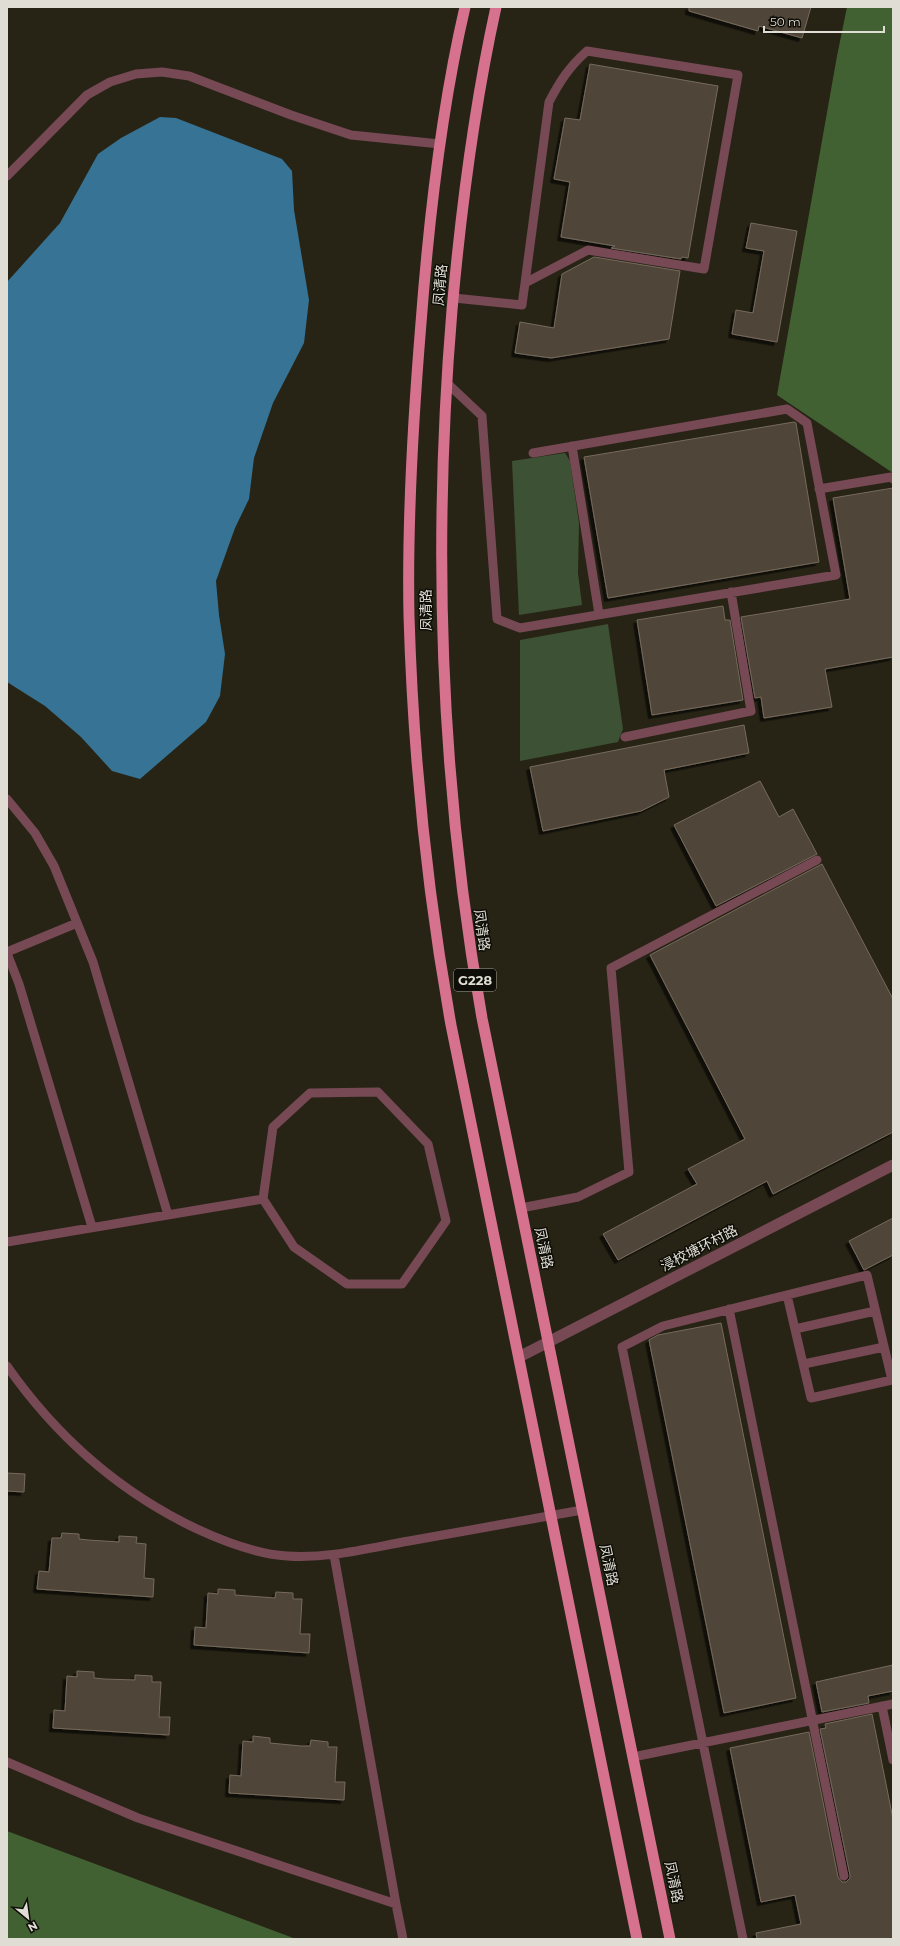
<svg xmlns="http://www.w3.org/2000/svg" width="900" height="1946" font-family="Montserrat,'Noto Sans SC',sans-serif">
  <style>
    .green { fill: #3d5134 }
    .forest { fill: #426132 }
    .water { fill: #377394 }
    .building { fill: #4f4437; stroke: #766b5d; filter: url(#shadow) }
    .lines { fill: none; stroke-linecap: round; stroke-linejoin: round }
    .service { stroke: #764954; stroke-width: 9 }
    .tertiary { stroke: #764954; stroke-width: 11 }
    .trunk { stroke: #d7728e; stroke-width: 11 }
    .labels { text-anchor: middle; stroke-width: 3; stroke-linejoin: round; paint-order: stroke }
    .shield { fill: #0e0d07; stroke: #a09f96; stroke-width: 1 }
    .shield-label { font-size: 13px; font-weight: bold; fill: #dfddd4 }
    .street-label { font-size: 14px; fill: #dfddd4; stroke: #0e0d07 }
  </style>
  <defs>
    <filter id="shadow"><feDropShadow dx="-3.5" dy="3.5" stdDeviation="0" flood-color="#0009"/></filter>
  </defs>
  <rect width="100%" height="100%" fill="#272415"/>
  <!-- green -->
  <path class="green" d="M565,453L570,461L579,523L578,573L582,605L519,615L512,461Z
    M608,624L623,729L618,742L520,761V640Z"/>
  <!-- forest -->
  <path class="forest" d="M847,7H893V473L777,395L837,56Z
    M7,1831L296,1939H7Z"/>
  <!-- water -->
  <path class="water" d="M160,117L176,118L282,159L292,171L294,210L309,300L304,343L273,403L254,458L249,499L235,528L216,581L219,615L225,654L220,696L206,722L140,779L112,771L81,737L45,706L7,682V282L60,223L98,154L121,138Z"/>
  <!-- building -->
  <path class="building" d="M689,7H811L802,38L759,26L758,31L689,11Z
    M590,64L718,86L688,258L682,257L681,259L611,248L615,246L561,237L570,182L554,179L565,118L580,120Z
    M751,223L797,231L777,342L732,334L736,310L753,313L764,251L746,248Z
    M594,257L680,271L669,339L551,358L515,353L520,322L554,328L562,274Z
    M794,422L796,423L819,562L608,598L584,457Z
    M893,488V657L825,669L832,707L764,718L761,697L755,698L741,617L850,599L833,498Z
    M723,606L725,620H730L743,700L652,715L637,620Z
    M744,725L749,753L664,770L669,797L641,811L543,831L530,767Z
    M760,781L779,817L793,809L817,854L716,906L674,825Z
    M822,864L893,999V1132L773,1194L767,1181L618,1260L603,1234L697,1184L688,1169L745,1139L650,955Z
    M893,1218V1255L864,1270L849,1241Z
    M721,1323L796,1698L724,1713L649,1340L658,1335Z
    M7,1473L25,1474L24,1492L7,1491Z
    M62,1533L79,1534V1539L88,1540L119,1542V1536L137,1537L136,1543L146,1544L144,1578L154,1579L153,1597L37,1589L39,1571L49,1572L52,1538H61Z
    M218,1589L235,1590V1595L275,1598L276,1592L293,1593V1599H302L300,1634H310L309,1653L194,1645L195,1627L206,1628L208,1593L218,1594Z
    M893,1665V1691L868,1696L869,1703L822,1712L816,1682Z
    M77,1671L94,1672V1678L104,1679L135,1680V1675L152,1676V1682H161L159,1717H170L169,1735L53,1728L54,1710L65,1711L67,1676L77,1677Z
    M872,1714L893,1819V1939H757L756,1933L801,1924L795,1895L761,1902L730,1748L809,1732L838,1877L842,1882H846L850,1878V1875L820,1729L826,1728L825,1724Z
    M253,1736L270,1738V1743L301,1746H310L311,1740L328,1742V1747H337L335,1782H345L344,1800L229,1793L230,1775L241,1776L243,1741L253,1742Z"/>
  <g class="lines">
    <!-- service -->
    <path class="service" d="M7,176L87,95L110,82L136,74L162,72L189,76L291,115L351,135L440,144
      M454,298L522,305L525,283L549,102C560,81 569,67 587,51L738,75L704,269L588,250L525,283
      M447,383L482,416L497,619L520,628L836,575L807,423L787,409L533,453
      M572,446L599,614
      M819,489L891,477L893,479
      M625,737L751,711L731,592
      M7,799L35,833L54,866L93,962L168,1215
      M7,952L77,923
      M7,953L19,984L92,1227
      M378,1092L428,1144L446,1221L402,1284H347L294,1247L263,1199L273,1127L310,1093Z
      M521,1208L578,1197L629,1172L611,968L817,860
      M7,1242L263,1199
      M729,1309L844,1876
      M795,1329L875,1311
      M804,1364L884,1347
      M7,1366C56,1436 119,1492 197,1529C225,1542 256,1554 287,1556C328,1559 369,1548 409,1541C467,1531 524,1520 582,1510
      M882,1706L893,1760
      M633,1757L893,1704
      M7,1762L138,1818L396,1904L334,1555
      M396,1904L403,1939
      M743,1939L622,1347L663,1326L867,1275L892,1380L811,1398L787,1295"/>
    <!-- tertiary -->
    <path class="tertiary" d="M519,1357L893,1165"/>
    <!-- trunk -->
    <path class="trunk" d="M465,7C441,110 429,217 421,323C413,420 407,518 409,616C413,753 427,891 451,1025L637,1939
      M496,7C474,107 461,209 452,310C432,549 440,782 482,1018L670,1939"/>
  </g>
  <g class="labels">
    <!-- shield labels -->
    <rect class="shield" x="454" y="969" width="42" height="22" rx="3"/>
    <g class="shield-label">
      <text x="475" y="985">G228</text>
    </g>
    <!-- street labels -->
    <g class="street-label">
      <text transform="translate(440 285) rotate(-85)" y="5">凤清路</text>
      <text transform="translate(426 610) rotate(-91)" y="5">凤清路</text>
      <text transform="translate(482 930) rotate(82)" y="5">凤清路</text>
      <text transform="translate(544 1248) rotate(78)" y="5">凤清路</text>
      <text transform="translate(699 1248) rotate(-27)" y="5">浸校塘环村路</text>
      <text transform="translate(609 1565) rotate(78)" y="5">凤清路</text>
      <text transform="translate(674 1882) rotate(78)" y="5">凤清路</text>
    </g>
  </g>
  <!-- border -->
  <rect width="900" height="1946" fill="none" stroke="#dfddd4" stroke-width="16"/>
  <!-- north arrow -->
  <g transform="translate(28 1918) rotate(151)" stroke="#0e0d07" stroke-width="3" paint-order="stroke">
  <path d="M0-3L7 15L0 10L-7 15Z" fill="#dfddd4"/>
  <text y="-6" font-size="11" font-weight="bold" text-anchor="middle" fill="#dfddd4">N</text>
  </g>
  <!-- scale -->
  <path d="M764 26v6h120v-6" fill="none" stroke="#dfddd4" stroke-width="2"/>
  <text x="770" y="26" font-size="12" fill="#dfddd4" stroke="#0e0d07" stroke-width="3" paint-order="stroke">50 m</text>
</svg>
